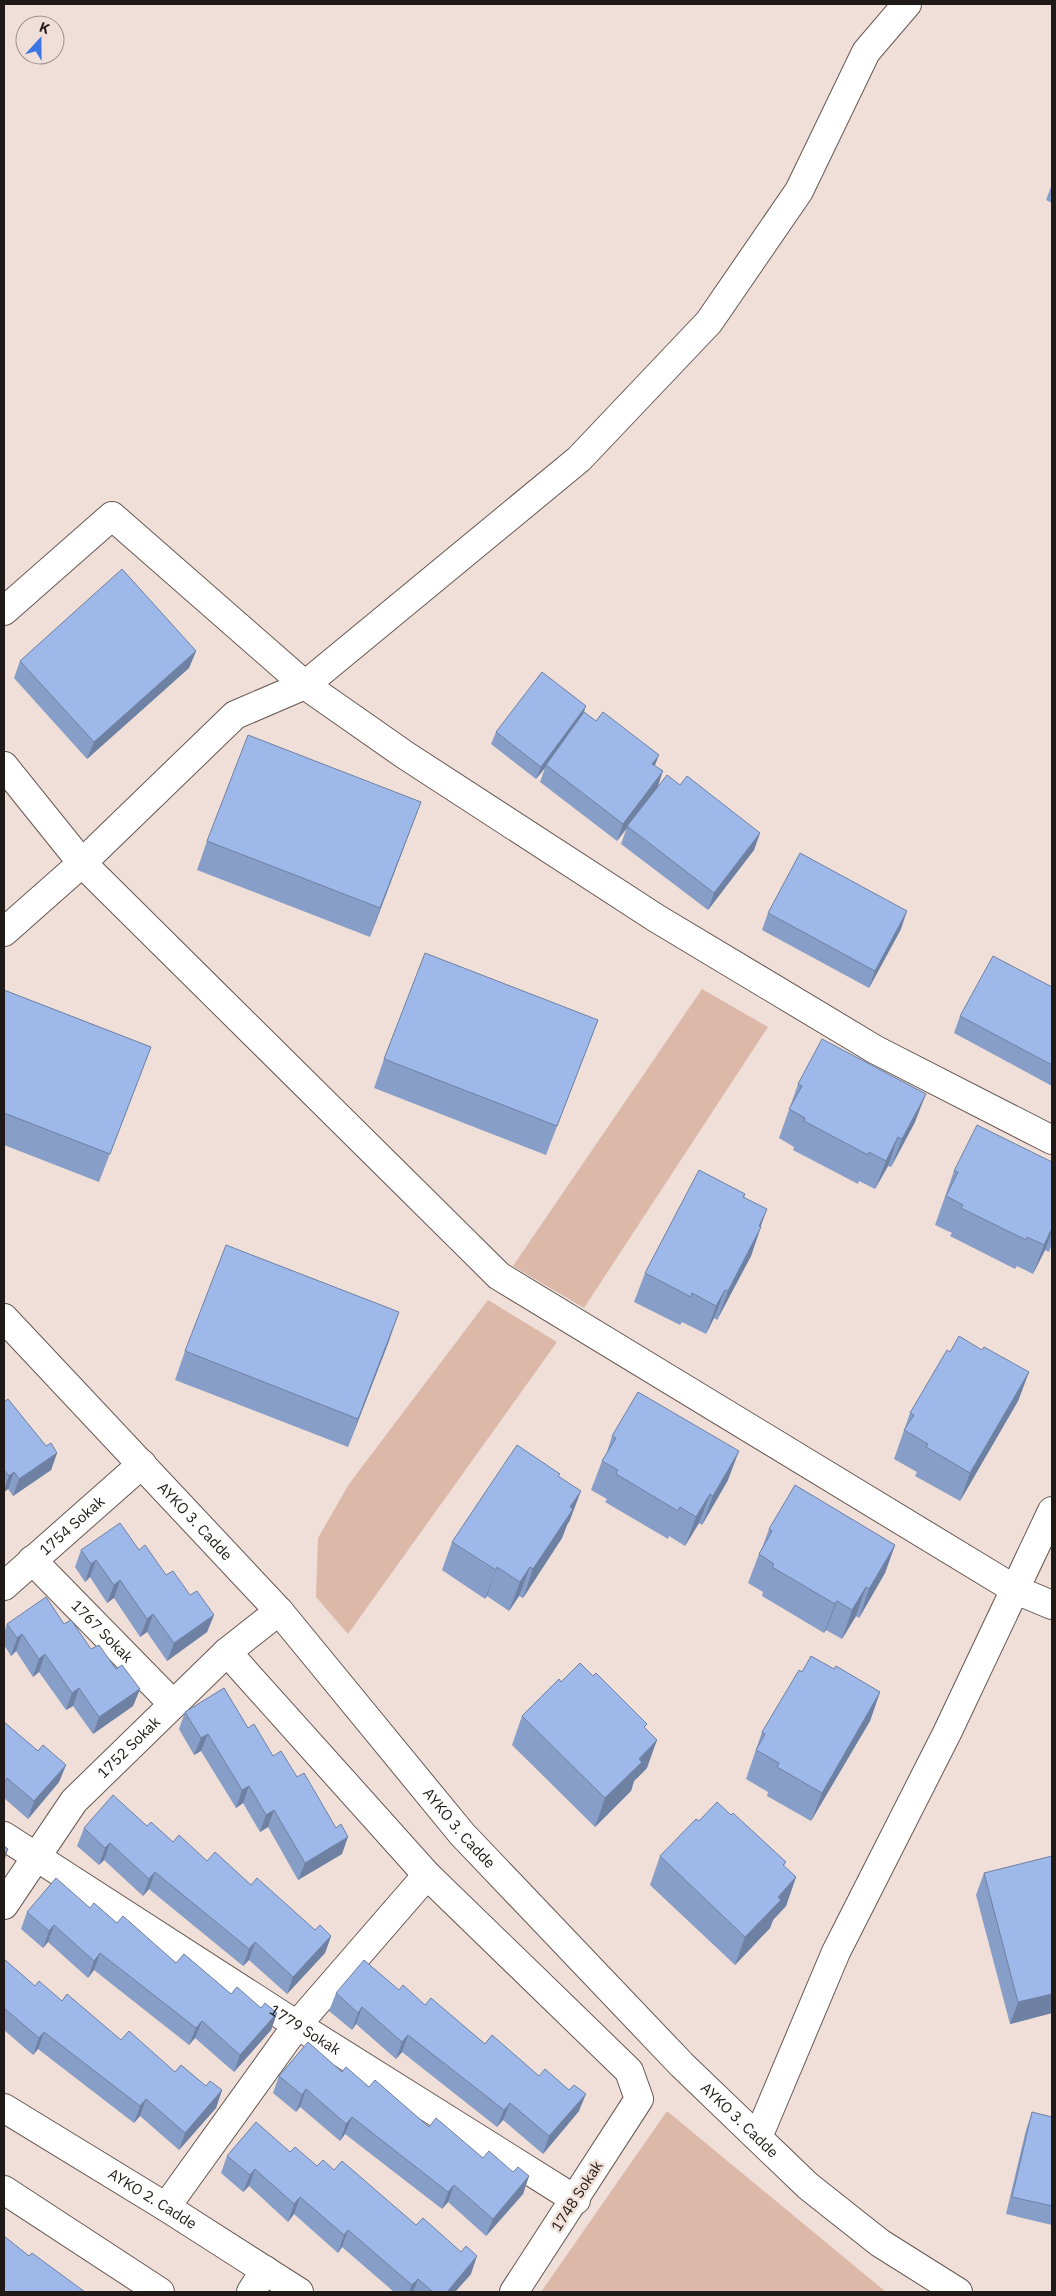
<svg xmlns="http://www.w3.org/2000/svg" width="1056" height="2296" font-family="'IBM Plex Sans',sans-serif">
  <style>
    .green { fill: #dbb8a8 }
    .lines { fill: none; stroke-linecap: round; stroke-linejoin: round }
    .street-casing { stroke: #665852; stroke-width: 30 }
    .secondary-casing { stroke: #665852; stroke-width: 30 }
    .street { stroke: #fff; stroke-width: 28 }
    .secondary { stroke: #fff; stroke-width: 28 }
    .wall { fill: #879ec8 }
    .shaded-wall { fill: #6e81a3 }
    .building { fill: #9db8e9; stroke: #6e81a3 }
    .labels { text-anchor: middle; stroke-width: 5; stroke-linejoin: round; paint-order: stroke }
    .street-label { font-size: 15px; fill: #1f1917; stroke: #f0dfd8 }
  </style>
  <rect width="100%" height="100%" fill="#f0dfd8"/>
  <!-- green -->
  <path class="green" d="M702,989L768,1027L584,1308L513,1266Z
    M488,1300L557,1342L348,1634L316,1597L318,1538L349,1484Z
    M667,2111L886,2292H541Z"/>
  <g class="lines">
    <defs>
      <g id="street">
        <path d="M4,611L112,516L305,685L405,755L656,918L876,1050L1052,1140"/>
        <path d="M4,766L82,863L499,1276L1016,1590L1052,1605"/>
        <path d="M4,932L82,863L235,715L305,685L579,459L709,322L799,191L866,52L907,4"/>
        <path id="s1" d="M32,1560L172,1703"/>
        <path id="s2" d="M4,1586L142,1464"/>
        <path d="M227,1652L427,1875L629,2071L639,2099L514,2292"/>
        <path id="s3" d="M4,1836L297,2025L576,2200"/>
        <path id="s4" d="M4,1905L74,1801L227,1652L279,1611"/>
        <path id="s5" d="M4,2108L166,2207L299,2292"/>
        <path d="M758,2137L836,1952L947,1733L1052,1511"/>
        <path d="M4,2190L160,2292"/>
        <path d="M166,2207L297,2025L427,1875"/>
        <path d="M251,2292L265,2270"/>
      </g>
      <g id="secondary">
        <path id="s6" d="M4,1318L279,1611L462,1834L682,2065L808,2186L880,2243L958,2292"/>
      </g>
    </defs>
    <!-- street casing -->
    <use href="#street" class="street-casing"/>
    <!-- secondary casing -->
    <use href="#secondary" class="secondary-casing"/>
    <!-- street -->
    <use href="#street" class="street"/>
    <!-- secondary -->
    <use href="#secondary" class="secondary"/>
  </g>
  <!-- wall -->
  <path class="wall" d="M1052,184V203L1046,200Z
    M196,651L189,668L87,759L14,678L20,661Z
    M584,713L655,766L657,788L680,785L760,833L754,850L708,910L621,844L627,827L617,841L540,782L545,768L536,779L491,744L496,732Z
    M410,831L370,937L197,870L207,841Z
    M768,913L901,929L869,988L762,930Z
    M1052,987V1086L954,1033L960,1016Z
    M4,990L151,1047L99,1182L4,1145Z
    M598,1020L546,1155L374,1088L384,1059Z
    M798,1084L915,1122L891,1167L888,1166L875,1189L859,1181L858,1184L793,1150L794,1147L779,1138Z
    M1052,1162V1244L1049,1252L1045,1250L1033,1274L1017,1266L1015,1269L950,1236L952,1233L935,1225L954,1171Z
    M745,1194L744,1198L760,1227L751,1256L717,1320L714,1318L706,1334L682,1322L680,1325L634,1302L645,1273Z
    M389,1341L348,1447L175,1380L185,1351Z
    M982,1350L1029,1372L1018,1401L960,1501L915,1476L917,1472L894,1459L910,1413L950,1352Z
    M4,1402L46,1446L57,1453L51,1470L13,1496L8,1489L4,1492Z
    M612,1436L728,1480L702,1525L699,1523L685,1546L669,1536L668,1539L605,1502L607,1499L591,1490L602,1461L606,1455Z
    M559,1477L570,1520L567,1525L562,1538L523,1598L519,1596L509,1611L487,1596L485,1599L442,1570L452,1542Z
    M769,1529L895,1545L885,1573L859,1618L856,1616L842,1639L826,1630L824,1633L762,1596L763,1592L748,1583L759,1554L762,1548Z
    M81,1550H139L166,1575L214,1615L207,1632L167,1661L147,1632L140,1637L114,1598L107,1603L90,1577L85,1582L75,1567Z
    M7,1624H64L91,1649L140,1689L133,1706L93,1734L73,1706L66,1710L39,1672L33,1677L16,1651L11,1656L4,1645V1633Z
    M834,1669L880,1692L870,1721L811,1821L767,1796L768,1792L746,1779L762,1732L802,1672Z
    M185,1712L248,1728L273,1756L342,1854L298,1880L268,1827L260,1832L243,1803L236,1808L201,1751L194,1755L179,1729Z
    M522,1716L646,1728L647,1768L634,1781L631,1791L595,1827L512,1745Z
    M4,1722L38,1751L66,1765L59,1782L28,1819L4,1798Z
    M731,1815L786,1862L784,1866L796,1877L786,1906L773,1920L770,1928L735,1965L650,1885L660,1856Z
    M147,1826L173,1842L251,1885L315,1930L331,1936L325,1953L287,1994L249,1960L243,1966L149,1889L143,1896L104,1860L99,1865L77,1846L84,1828Z
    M984,1873L1052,2013L1010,2024L976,1895Z
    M90,1908L117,1923L176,1963L231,1994L261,2008L277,2013L271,2030L234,2072L195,2038L189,2045L94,1970L88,1978L48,1942L43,1948L21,1929L27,1912Z
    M4,1959L35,1986L62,2001L121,2040L175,2072L206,2086L222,2090L216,2108L179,2150L140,2116L134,2123L38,2049L33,2055L4,2030Z
    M399,1990L425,2005L485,2044L579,2111L543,2154L503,2120L497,2127L402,2052L396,2059L356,2024L352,2030L329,2011L336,1993Z
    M342,2072L369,2087L429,2127L483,2158L513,2172L529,2176L523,2194L486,2236L448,2202L442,2209L345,2134L340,2141L300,2107L296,2112L273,2093L279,2076Z
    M1032,2112L1052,2117V2225L1006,2214L1026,2130Z
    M290,2152L317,2166L334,2170L471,2274L455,2292H394L342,2247L338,2253L294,2214L288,2222L249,2186L243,2192L221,2173L227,2156Z"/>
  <!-- shaded-wall -->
  <path class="shaded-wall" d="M196,651L189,668L87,759L94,742Z
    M586,706L582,718L546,765L545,768L536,779L541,767Z
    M659,755L652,773V764Z
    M663,771L657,789L617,841L623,824Z
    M421,802L410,831L370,937L380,908Z
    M760,833L754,850L708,910L714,893Z
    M907,911L901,929L869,988L875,971Z
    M926,1094L915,1122L891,1167L902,1139Z
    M898,1137L888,1166L875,1189L886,1161Z
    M767,1209L758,1234L761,1227L751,1256L717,1320L728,1291Z
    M1052,1228V1231L1045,1250L1033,1274L1044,1245Z
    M725,1290L714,1318L706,1334L716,1306Z
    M399,1312L389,1341L348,1447L358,1419Z
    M1029,1372L1018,1401L960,1501L970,1473Z
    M739,1451L728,1480L702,1525L713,1496Z
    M57,1453L51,1470L13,1496L19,1479Z
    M14,1472L8,1489L4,1492V1490L9,1476Z
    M581,1491L570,1520L567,1525L562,1538L523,1598L533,1569L570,1507Z
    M710,1494L699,1523L685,1546L696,1517Z
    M895,1545L885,1573L859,1618L869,1589Z
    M96,1560L90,1577L85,1582L91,1564Z
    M497,1567L487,1596L485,1599L496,1570Z
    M530,1567L519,1596L509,1611L520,1582Z
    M120,1580L114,1598L107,1603L114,1585Z
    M866,1587L856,1616L842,1639L852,1610Z
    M837,1601L826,1630L824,1633L835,1604Z
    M153,1614L147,1632L140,1637L147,1619Z
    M214,1615L207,1632L167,1661L174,1643Z
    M22,1634L16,1651L11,1656L17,1638Z
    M45,1654L39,1672L33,1677L39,1659Z
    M79,1688L73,1706L66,1710L72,1693Z
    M140,1689L133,1706L93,1734L99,1717Z
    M880,1692L870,1721L811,1821L822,1793Z
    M208,1734L201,1751L194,1755L201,1738Z
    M657,1740L647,1768L634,1781L631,1791L595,1827L605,1798L639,1759Z
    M66,1765L59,1782L28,1819L34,1801Z
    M249,1786L243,1803L236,1808L242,1790Z
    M274,1810L268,1827L260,1832L266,1815Z
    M348,1837L342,1854L298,1880L305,1863Z
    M110,1843L104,1860L99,1865L105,1848Z
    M8,1849L4,1862V1855Z
    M155,1872L149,1889L143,1896L149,1879Z
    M796,1877L786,1906L773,1920L770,1928L735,1965L745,1937L778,1897Z
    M54,1925L48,1942L43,1948L49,1931Z
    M331,1936L325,1953L287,1994L293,1977Z
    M255,1942L249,1960L243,1966L249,1949Z
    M100,1953L94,1970L88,1978L94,1961Z
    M1052,1994V2013L1010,2024L1018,2002Z
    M362,2007L356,2024L352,2030L358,2013Z
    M277,2013L271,2030L234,2072L240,2055Z
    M202,2021L195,2038L189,2045L196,2028Z
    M44,2032L38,2049L33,2055L39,2038Z
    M408,2035L402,2052L396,2059L402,2042Z
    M306,2089L300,2107L296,2112L302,2095Z
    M222,2090L216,2108L179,2150L185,2133Z
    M586,2094L579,2111L543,2154L549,2136Z
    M146,2099L140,2116L134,2123L140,2106Z
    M510,2103L503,2120L497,2127L504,2110Z
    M352,2117L345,2134L340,2141L346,2124Z
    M255,2169L249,2186L243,2192L250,2175Z
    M529,2176L523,2194L486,2236L493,2219Z
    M454,2185L448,2202L442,2209L448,2192Z
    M300,2197L294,2214L288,2222L294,2204Z
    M348,2230L342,2247L338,2253L344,2235Z
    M477,2256L471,2274L455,2292H447Z
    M418,2279L413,2292H409L412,2285Z"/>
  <!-- building -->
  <path class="building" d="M122,569L196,651L94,742L20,661Z
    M542,672L586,706L541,767L496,732Z
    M584,712L596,721L603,712L659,755L652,764L663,771L623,824L546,765Z
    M248,735L421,802L380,908L207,841Z
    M667,775L680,785L687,776L760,833L714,893L627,826Z
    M800,853L907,911L875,971L768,913Z
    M425,953L598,1020L557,1126L384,1059Z
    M993,956L1052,987V1065L960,1016Z
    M4,990L151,1047L110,1154L4,1113Z
    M822,1039L926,1094L902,1139L898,1137L886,1161L869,1152L868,1155L804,1121L805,1118L789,1109L802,1086L798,1084Z
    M977,1125L1052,1162V1228L1044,1245L1027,1237L1026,1240L961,1208L963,1205L946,1196L958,1172L954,1171Z
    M699,1170L745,1194L743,1197L767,1209L759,1226L761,1227L728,1291L725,1290L716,1306L692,1293L691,1297L645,1273Z
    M226,1245L399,1312L358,1419L185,1351Z
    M959,1336L982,1350L984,1347L1029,1372L970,1473L926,1447L928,1444L904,1430L914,1415L910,1413L947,1350L950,1352Z
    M638,1392L739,1451L713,1496L710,1494L696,1517L680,1507L678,1511L616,1474L618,1470L602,1461L616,1438L612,1436Z
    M8,1399L46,1446L51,1443L57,1453L19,1479L14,1472L9,1476L4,1470V1402Z
    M517,1445L560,1474L558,1476L581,1491L570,1507L573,1509L533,1569L530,1567L520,1582L497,1567L496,1570L452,1542Z
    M795,1485L895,1545L869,1589L866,1587L852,1610L837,1601L835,1604L772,1567L774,1564L759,1554L772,1531L769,1529Z
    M120,1523L139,1550L145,1545L166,1575L173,1571L190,1595L197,1591L214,1615L174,1643L153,1614L147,1619L120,1580L114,1585L96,1560L91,1564L81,1550Z
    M46,1597L64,1624L71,1620L91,1649L99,1645L116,1669L122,1665L140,1689L99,1717L79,1688L72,1693L45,1654L39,1659L22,1634L17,1638L7,1624Z
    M811,1656L834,1669L836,1666L880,1692L822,1793L777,1767L779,1763L756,1750L765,1734L762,1732L799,1670L802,1672Z
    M580,1663L593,1676L596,1673L647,1724L644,1727L657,1740L639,1759L642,1762L605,1798L522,1716L559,1679L561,1682Z
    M224,1688L248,1728L254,1724L273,1756L281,1751L297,1777L304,1773L336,1828L341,1824L348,1837L305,1863L274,1810L266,1815L249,1786L242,1790L208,1734L201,1738L185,1712Z
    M4,1722L38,1751L43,1745L66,1765L34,1801L7,1778L4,1783Z
    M113,1795L147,1826L151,1822L173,1842L179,1835L207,1861L215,1852L251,1885L257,1878L315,1930L320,1925L331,1936L293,1977L255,1942L249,1949L155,1872L149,1879L110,1843L105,1848L84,1828Z
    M717,1802L731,1815L733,1813L786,1862L783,1865L796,1877L778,1897L781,1900L745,1937L660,1856L696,1819L699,1821Z
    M4,1846L8,1849L4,1855Z
    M1052,1856V1994L1018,2002L984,1873Z
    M56,1878L90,1908L94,1903L117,1923L123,1916L176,1963L184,1954L231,1994L237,1987L261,2008L265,2003L277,2013L240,2055L202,2021L196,2028L100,1953L94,1961L54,1925L49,1931L27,1912Z
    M4,1959L35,1986L39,1981L62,2001L67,1994L121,2040L129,2031L175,2072L181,2065L206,2086L210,2081L222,2090L185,2133L146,2099L140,2106L44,2032L39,2038L4,2008Z
    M364,1960L399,1990L403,1985L425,2005L431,1998L485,2044L492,2035L539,2076L545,2069L569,2090L574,2085L586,2094L549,2136L510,2103L504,2110L408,2035L402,2042L362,2007L358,2013L336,1993Z
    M308,2042L342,2072L346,2067L369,2087L375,2080L429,2127L436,2118L483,2158L489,2151L513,2172L518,2167L529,2176L493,2219L454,2185L448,2192L352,2117L346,2124L306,2089L302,2095L279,2076Z
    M1032,2112L1052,2117V2206L1012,2197Z
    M256,2122L290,2152L295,2147L317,2166L323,2160L334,2170L342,2161L416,2225L423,2218L461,2252L466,2246L477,2256L447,2292H433L418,2279L412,2285L348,2230L344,2235L300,2197L294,2204L255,2169L250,2175L227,2156Z
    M4,2236L29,2256L32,2253L85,2292H4Z"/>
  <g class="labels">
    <!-- street labels -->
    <g class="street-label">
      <text dy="5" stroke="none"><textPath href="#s6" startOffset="279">AYKO 3. Cadde</textPath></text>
      <text dy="5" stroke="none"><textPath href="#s2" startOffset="91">1754 Sokak</textPath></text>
      <text dy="5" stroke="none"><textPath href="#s1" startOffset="100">1767 Sokak</textPath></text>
      <text dy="5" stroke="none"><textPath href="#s4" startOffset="202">1752 Sokak</textPath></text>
      <text dy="5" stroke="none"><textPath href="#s6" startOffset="684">AYKO 3. Cadde</textPath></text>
      <text dy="5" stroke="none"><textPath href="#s3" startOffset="358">1779 Sokak</textPath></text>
      <text dy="5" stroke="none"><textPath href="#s6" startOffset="1089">AYKO 3. Cadde</textPath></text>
      <text transform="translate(577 2196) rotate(-57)" y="5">1748 Sokak</text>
      <text dy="5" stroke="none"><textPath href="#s5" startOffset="174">AYKO 2. Cadde</textPath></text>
    </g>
  </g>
  <!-- border -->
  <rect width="1056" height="2296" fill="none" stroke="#1f1917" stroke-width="10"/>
  <!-- north arrow -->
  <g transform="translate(40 40) rotate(21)"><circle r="24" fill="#f0dfd8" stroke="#9c908b"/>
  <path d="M0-4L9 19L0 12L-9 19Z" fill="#3c75e4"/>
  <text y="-8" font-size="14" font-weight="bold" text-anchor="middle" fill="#1f1917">K</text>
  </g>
</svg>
